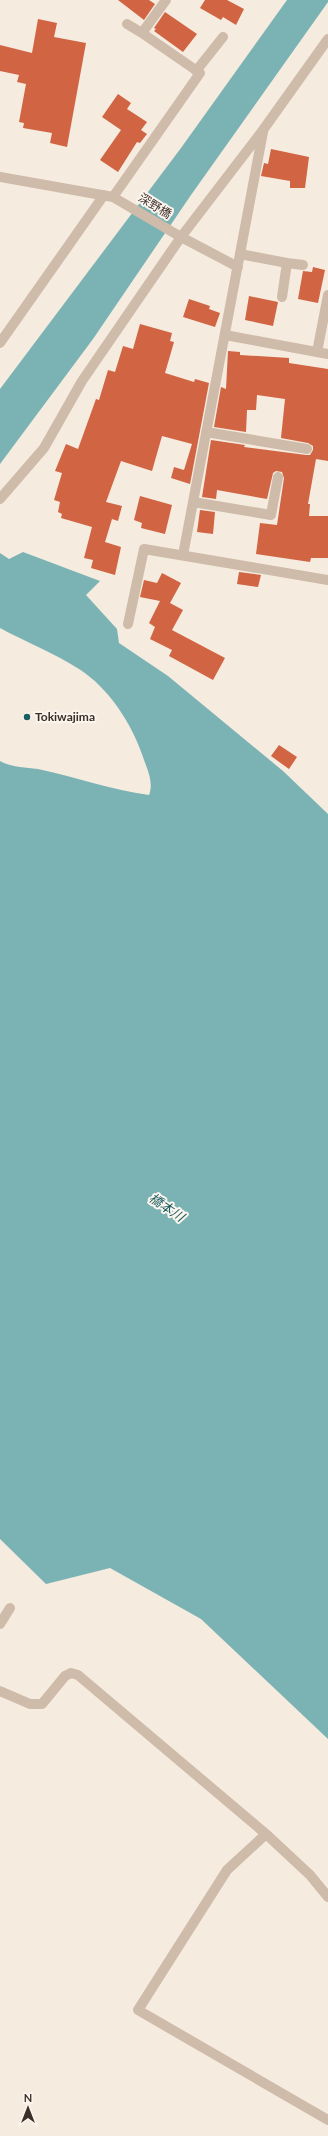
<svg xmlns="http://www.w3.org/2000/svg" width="328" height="2136" font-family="Lato,'Noto Sans JP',sans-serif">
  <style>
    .water { fill: #7bb3b5 }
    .building { fill: #d16442 }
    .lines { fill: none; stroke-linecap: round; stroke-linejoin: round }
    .minor { stroke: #cfbba9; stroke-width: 10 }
    .poi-dot { fill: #1a5d62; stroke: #fcf5ed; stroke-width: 1.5 }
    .labels { text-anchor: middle; stroke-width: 4; stroke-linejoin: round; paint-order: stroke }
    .street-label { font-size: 12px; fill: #3c2f2a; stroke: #fcf5ed }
    .poi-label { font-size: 12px; font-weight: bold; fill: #3c2f2a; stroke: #fcf5ed; text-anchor: start }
    .water-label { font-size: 13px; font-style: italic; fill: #1a5d62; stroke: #fcf5ed }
  </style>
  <rect width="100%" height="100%" fill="#f5ebdf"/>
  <!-- water -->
  <path class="water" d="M287,0H328V2L191,195L93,339L0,464V389L181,148Z
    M23,552L100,581L86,595L117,629L119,643L168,676L283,771L328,814V1739L201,1619L110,1568L46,1584L0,1539V761C13,768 25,767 38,769C76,777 112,790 149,795C154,782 147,769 143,757C132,724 109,688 79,669C54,653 26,642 0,628V553L9,559Z"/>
  <!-- building -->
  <path class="building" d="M118,0H149L155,4L144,20Z
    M205,0H227L244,9L236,25L223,17L221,20L200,8Z
    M165,12L197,34L183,52L154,31L156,29L154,28Z
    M38,19L57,23L54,37L86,43L67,147L50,143L52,133L23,128L24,123L19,122L26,84L17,82L19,75L0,71V45L32,53Z
    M118,94L131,103L127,109L147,122L141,130L147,134L140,143L137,142L118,172L100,160L121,130L102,117Z
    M271,149L309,157L305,188H290V181L261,176L264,163L268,164Z
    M313,267L325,270L318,303L298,299L303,271L312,272Z
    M249,296L278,302L273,326L245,320Z
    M189,299L210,306L209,309L220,313L215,327L183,317Z
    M140,324L172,333L170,341L174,342L165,373L194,382L195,379L209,383L190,484L171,478L174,467L184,470L192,444L162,436L152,471L121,461L106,502L122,506L118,521L112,519L105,542L121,547L115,575L91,568L93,560L84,558L92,527L61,518L62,514L58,512L60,502L54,500L62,473L55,471L66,444L78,449L96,399L99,400L108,370L115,372L123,346L133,349Z
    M228,351L240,352V355L289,358V363L328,369V461L316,459L308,504H310L309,516H328V558H311L310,562L256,554L260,523L277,525L284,478L282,472L276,471L273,473L267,499L217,490L216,499L202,497L211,440L245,445L244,447L306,455H310L313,450V446L308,443L281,438L285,399L257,395L256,410H247L246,432L214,427L221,387L226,389Z
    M140,496L172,505L165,534L141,528L142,523L134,520Z
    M200,510L215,512L213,534L197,532Z
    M239,572L261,575L258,587L237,584Z
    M162,573L181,583L170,603L183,610L172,630L225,658L213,680L169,656L172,650L150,639L155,627L149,623L160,601L140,597L144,580L157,583Z
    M279,745L297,757L289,769L271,756Z"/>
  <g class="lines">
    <!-- minor -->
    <path class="minor" d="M127,24L142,33
      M196,71L223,37
      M0,177L113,197L181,237L238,267
      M113,197L200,73L142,33L166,0
      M240,254L287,263L282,297
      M287,263L303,265
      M225,335L328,354
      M0,343L104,195
      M317,352L328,295
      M206,432L307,449
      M0,499L44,448L82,381L181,237L263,130L328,39
      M193,502L271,515L278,477
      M183,555L263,132
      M128,624L144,549L328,580
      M0,1624L10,1608
      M0,1691L30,1704H42L65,1676L71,1673L78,1675L266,1834L227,1870L138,2010L328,2120
      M266,1834L310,1875L328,1897"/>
  </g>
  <!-- markers -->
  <circle class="poi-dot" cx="27" cy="717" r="4"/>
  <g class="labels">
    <!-- street labels -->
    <g class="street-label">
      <text transform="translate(155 206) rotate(32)" y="4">深野橋</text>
    </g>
    <!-- poi labels -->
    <g class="poi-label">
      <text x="35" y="721">Tokiwajima</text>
    </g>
    <!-- water labels -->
    <g class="water-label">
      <text transform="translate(167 1207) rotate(34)" y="5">橋本川</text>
    </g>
  </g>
  <!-- north arrow -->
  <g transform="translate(28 2108)" stroke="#fcf5ed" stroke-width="3" paint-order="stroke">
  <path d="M0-3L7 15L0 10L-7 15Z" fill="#3c2f2a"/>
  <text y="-6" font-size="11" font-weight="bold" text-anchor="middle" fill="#3c2f2a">N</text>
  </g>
</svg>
